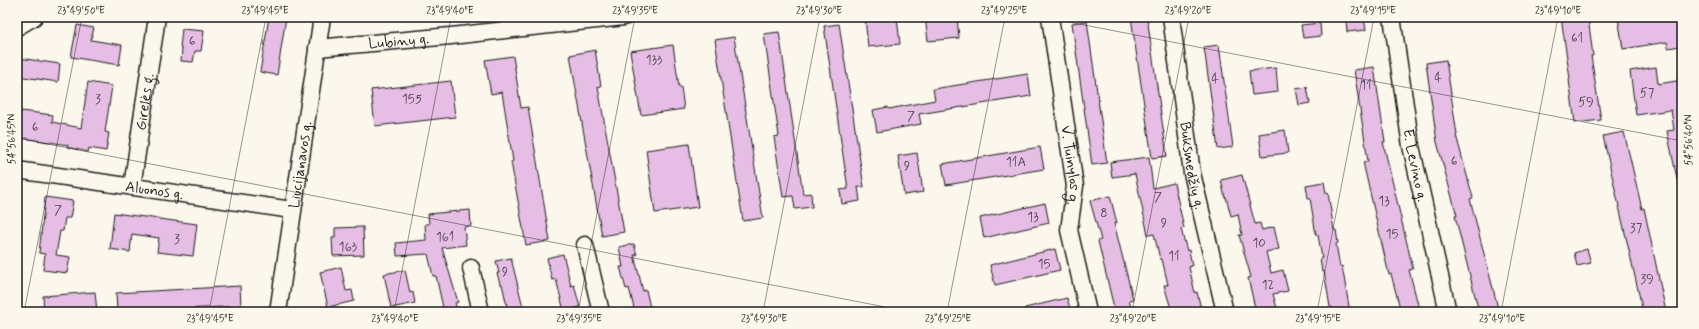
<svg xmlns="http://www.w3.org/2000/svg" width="1699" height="329" font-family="Mynerve,sans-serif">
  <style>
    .building { fill: #e6bde5; stroke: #1c1c1c }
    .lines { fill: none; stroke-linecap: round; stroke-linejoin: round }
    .minor-casing { stroke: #1c1c1c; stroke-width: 19 }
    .minor { stroke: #fbf7ec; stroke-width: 16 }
    .ticks { fill: none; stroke: #1c1c1c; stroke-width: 1; stroke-opacity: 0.45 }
    .labels { text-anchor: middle; stroke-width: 4; stroke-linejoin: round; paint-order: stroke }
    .number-label { font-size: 13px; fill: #4e444e }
    .street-label { font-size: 15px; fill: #1c1c1c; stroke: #fbf7ec }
    .neatline { fill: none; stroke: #1c1c1c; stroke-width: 1.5 }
    .ticks-label { font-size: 10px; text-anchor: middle; fill: #1c1c1c }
  </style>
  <rect width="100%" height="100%" fill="#fbf7ec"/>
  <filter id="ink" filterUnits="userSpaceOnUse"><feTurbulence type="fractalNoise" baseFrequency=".025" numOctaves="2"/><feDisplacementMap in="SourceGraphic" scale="8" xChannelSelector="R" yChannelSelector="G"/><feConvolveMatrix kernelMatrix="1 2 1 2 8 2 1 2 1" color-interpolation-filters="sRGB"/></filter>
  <g filter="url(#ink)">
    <!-- building -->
    <path class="building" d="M269,17H286L277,75L260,72Z
      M877,17H897L900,44L868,47L865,18Z
      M925,17H957L959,38L928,41Z
      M1131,17H1147L1167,156L1152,158Z
      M1561,17H1588L1593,56H1591L1601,120L1575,123L1569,80L1570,79Z
      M1618,17H1682V32L1678,33L1680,46L1668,48L1667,42L1623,49Z
      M1364,18L1366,30L1347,32L1346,20Z
      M1087,21L1107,163L1092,165L1072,23Z
      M1320,23L1321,36L1303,38L1301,25Z
      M839,24L864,187H858L860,201L842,204L840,190L848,189L824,26Z
      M77,25L94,28L91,40L122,45L119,65L71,57Z
      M182,29L204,31L201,51H195L193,62L181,61L182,49L180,48Z
      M779,32L803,194L811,193L812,207L795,209L793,196L783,197L774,137L779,136L764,34Z
      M734,37L763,218L743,221L715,40Z
      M673,45L679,87H681L684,109L641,115L630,51Z
      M1219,45L1233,147L1218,149L1204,47Z
      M595,50L601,86L598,87L624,232L602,236L570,55Z
      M513,56L521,108L528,107L550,241L526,245L511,162L513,161L502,92L491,94L485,60Z
      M19,58L60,64L58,82L17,76Z
      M1446,60L1457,135H1456L1473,198L1470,199L1499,312H1479L1455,216H1457L1437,142L1426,63Z
      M1374,67L1385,142H1383L1413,269L1409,270L1420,312H1401L1391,274L1389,275L1363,162L1368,161L1354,70Z
      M1656,67L1658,84L1682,80V179H1677L1667,131L1674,130L1671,110L1636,115L1630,71Z
      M1276,68L1278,92L1252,95L1249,71Z
      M1028,74L1031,96L919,114L921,124L877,132L873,110L888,107L889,109L935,100L933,89Z
      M451,81L455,117L375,126L371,90Z
      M88,82L112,86L105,132L109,133L106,151L89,148L88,152L67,147L68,145L17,137L21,111L53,115L52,122L81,128Z
      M1307,87L1310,103L1299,105L1296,89Z
      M1285,130L1288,153L1262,156L1259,134Z
      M1624,132L1642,209L1644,208L1666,312H1643L1603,136Z
      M689,144L698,207L655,213L646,150Z
      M1040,147L1044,169L946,185L942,164Z
      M917,153L923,192L904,195L898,156Z
      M1149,157L1153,188L1174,183L1184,228L1181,229L1187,251L1189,250L1192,266L1189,267L1195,293L1197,292L1201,309L1186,312H1172L1164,285H1168L1162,259H1160L1154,234L1148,235L1135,174L1112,177L1110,162Z
      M1242,175L1255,224L1260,223L1262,230L1274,227L1279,249L1266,252L1271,273L1283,270L1288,291L1273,294L1278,312H1256L1248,278L1251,277L1239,235H1242L1238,214L1231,216L1226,197L1225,198L1221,180Z
      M1324,182L1326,193H1328L1334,230H1336L1338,243L1336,244L1340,267L1342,266L1350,312H1333L1332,307H1330L1324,271L1322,272L1320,258H1322L1318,235H1316L1310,198H1308L1306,185Z
      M1110,196L1117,223H1114L1133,299L1129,300L1132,312H1115L1098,241L1101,240L1090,201Z
      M45,197L73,201L70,218H65L63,231H60L56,255L70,257L67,273L43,270L45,254L39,253Z
      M1045,203L1049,223L984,238L980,218Z
      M470,210L471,226L464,227L466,245L442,248L458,302L455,303L458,312H444L436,276H433L428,254L397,256L396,243L426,240L425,224H429L428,214Z
      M114,213L197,224L193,256L157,252L159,238L132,234L130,252L110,249Z
      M363,227L364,255L333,256L332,238H335V228Z
      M634,244L637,255H634L643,291L646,290L651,312H635L629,288L626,289L620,267H623L619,247Z
      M1055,249L1060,270L995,285L990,265Z
      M1587,249L1591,263L1577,266L1574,253Z
      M563,254L571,286L574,285L580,307L564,311L556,279L552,280L547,258Z
      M511,258L523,307L508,311L502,284H500L497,273H499L496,261Z
      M341,267L346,291L352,290L354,301L328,307L320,272Z
      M405,270L410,293L413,292L415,303L391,308L384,274Z
      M240,286L241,306L166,310V312H117L116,293Z
      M95,292L97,312H44L43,296Z
      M1067,298L1071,312H1025V308Z"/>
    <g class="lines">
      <defs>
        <g id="minor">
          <path id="s1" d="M1050,17L1075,186L1069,230L1088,312"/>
          <path id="s2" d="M1171,17L1192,173L1225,312"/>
          <path id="s3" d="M1392,17L1411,146L1448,312"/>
          <path d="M17,27L34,17"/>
          <path id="s4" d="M317,48L451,36L624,17"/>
          <path id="s5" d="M17,170L292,210"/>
          <path id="s6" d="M132,187L157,17"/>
          <path d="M585,245L601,312"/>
          <path d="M471,268L481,312"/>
          <path id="s7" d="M278,312L322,17"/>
        </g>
      </defs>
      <!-- minor casing -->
      <use href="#minor" class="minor-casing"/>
      <!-- minor -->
      <use href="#minor" class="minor"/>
    </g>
  </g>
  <!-- ticks -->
  <path class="ticks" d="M1043,17L1682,141M17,138L911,312M24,312L82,17M209,312L266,17M394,312L451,17M578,312L635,17M763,312L820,17M947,312L1005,17M1132,312L1189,17M1317,312L1374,17M1501,312L1558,17"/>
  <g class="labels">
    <!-- number labels -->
    <g class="number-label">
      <text x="1577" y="42">61</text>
      <text x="192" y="45">6</text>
      <text x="654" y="64">133</text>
      <text x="1438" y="82">4</text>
      <text x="1215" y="83">4</text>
      <text x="1366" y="89">11</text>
      <text x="1647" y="97">57</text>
      <text x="98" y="103">3</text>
      <text x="412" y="103">155</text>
      <text x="1586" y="106">59</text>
      <text x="911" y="120">7</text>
      <text x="35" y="131">6</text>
      <text x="1454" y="165">6</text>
      <text x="1016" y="166">11A</text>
      <text x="907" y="170">9</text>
      <text x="1158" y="201">7</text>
      <text x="1384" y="205">13</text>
      <text x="58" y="214">7</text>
      <text x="1104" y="217">8</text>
      <text x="1033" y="221">13</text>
      <text x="1164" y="227">9</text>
      <text x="1636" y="232">37</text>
      <text x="1392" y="238">15</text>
      <text x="445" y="241">161</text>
      <text x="177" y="243">3</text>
      <text x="1259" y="247">10</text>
      <text x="348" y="251">163</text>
      <text x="1174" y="260">11</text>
      <text x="1044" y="268">15</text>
      <text x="505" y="276">9</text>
      <text x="1647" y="283">39</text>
      <text x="1268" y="289">12</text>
    </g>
    <!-- street labels -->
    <g class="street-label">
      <text dy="5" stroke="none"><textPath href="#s4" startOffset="82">Lubinų g.</textPath></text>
      <text dy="5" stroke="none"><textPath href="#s6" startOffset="86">Girelės g.</textPath></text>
      <text dy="5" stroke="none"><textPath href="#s7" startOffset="149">Liucijanavos g.</textPath></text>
      <text dy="5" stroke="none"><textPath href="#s1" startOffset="150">V. Tuinylos g.</textPath></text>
      <text dy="5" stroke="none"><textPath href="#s2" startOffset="150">Buksmedžių g.</textPath></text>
      <text dy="5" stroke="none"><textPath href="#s3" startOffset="150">E. Levino g.</textPath></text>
      <text dy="5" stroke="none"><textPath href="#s5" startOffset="139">Aluonos g.</textPath></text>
    </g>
  </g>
  <!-- margin -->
  <rect width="1699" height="329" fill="none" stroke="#fbf7ec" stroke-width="44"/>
  <rect x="22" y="22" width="1655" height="285" class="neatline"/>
  <g class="ticks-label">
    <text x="81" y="14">23°49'50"E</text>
    <text x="265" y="14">23°49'45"E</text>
    <text x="450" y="14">23°49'40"E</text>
    <text x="635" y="14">23°49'35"E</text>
    <text x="819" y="14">23°49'30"E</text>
    <text x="1004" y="14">23°49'25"E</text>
    <text x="1188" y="14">23°49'20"E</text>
    <text x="1373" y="14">23°49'15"E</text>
    <text x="1558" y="14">23°49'10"E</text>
    <text transform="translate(11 139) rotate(-90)" y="4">54°56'45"N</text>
    <text transform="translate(1688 140) rotate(-90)" y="4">54°56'40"N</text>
    <text x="210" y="322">23°49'45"E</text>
    <text x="395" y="322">23°49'40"E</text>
    <text x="579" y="322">23°49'35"E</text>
    <text x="764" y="322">23°49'30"E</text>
    <text x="948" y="322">23°49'25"E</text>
    <text x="1133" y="322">23°49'20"E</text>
    <text x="1318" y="322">23°49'15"E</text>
    <text x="1502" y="322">23°49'10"E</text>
  </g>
</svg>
